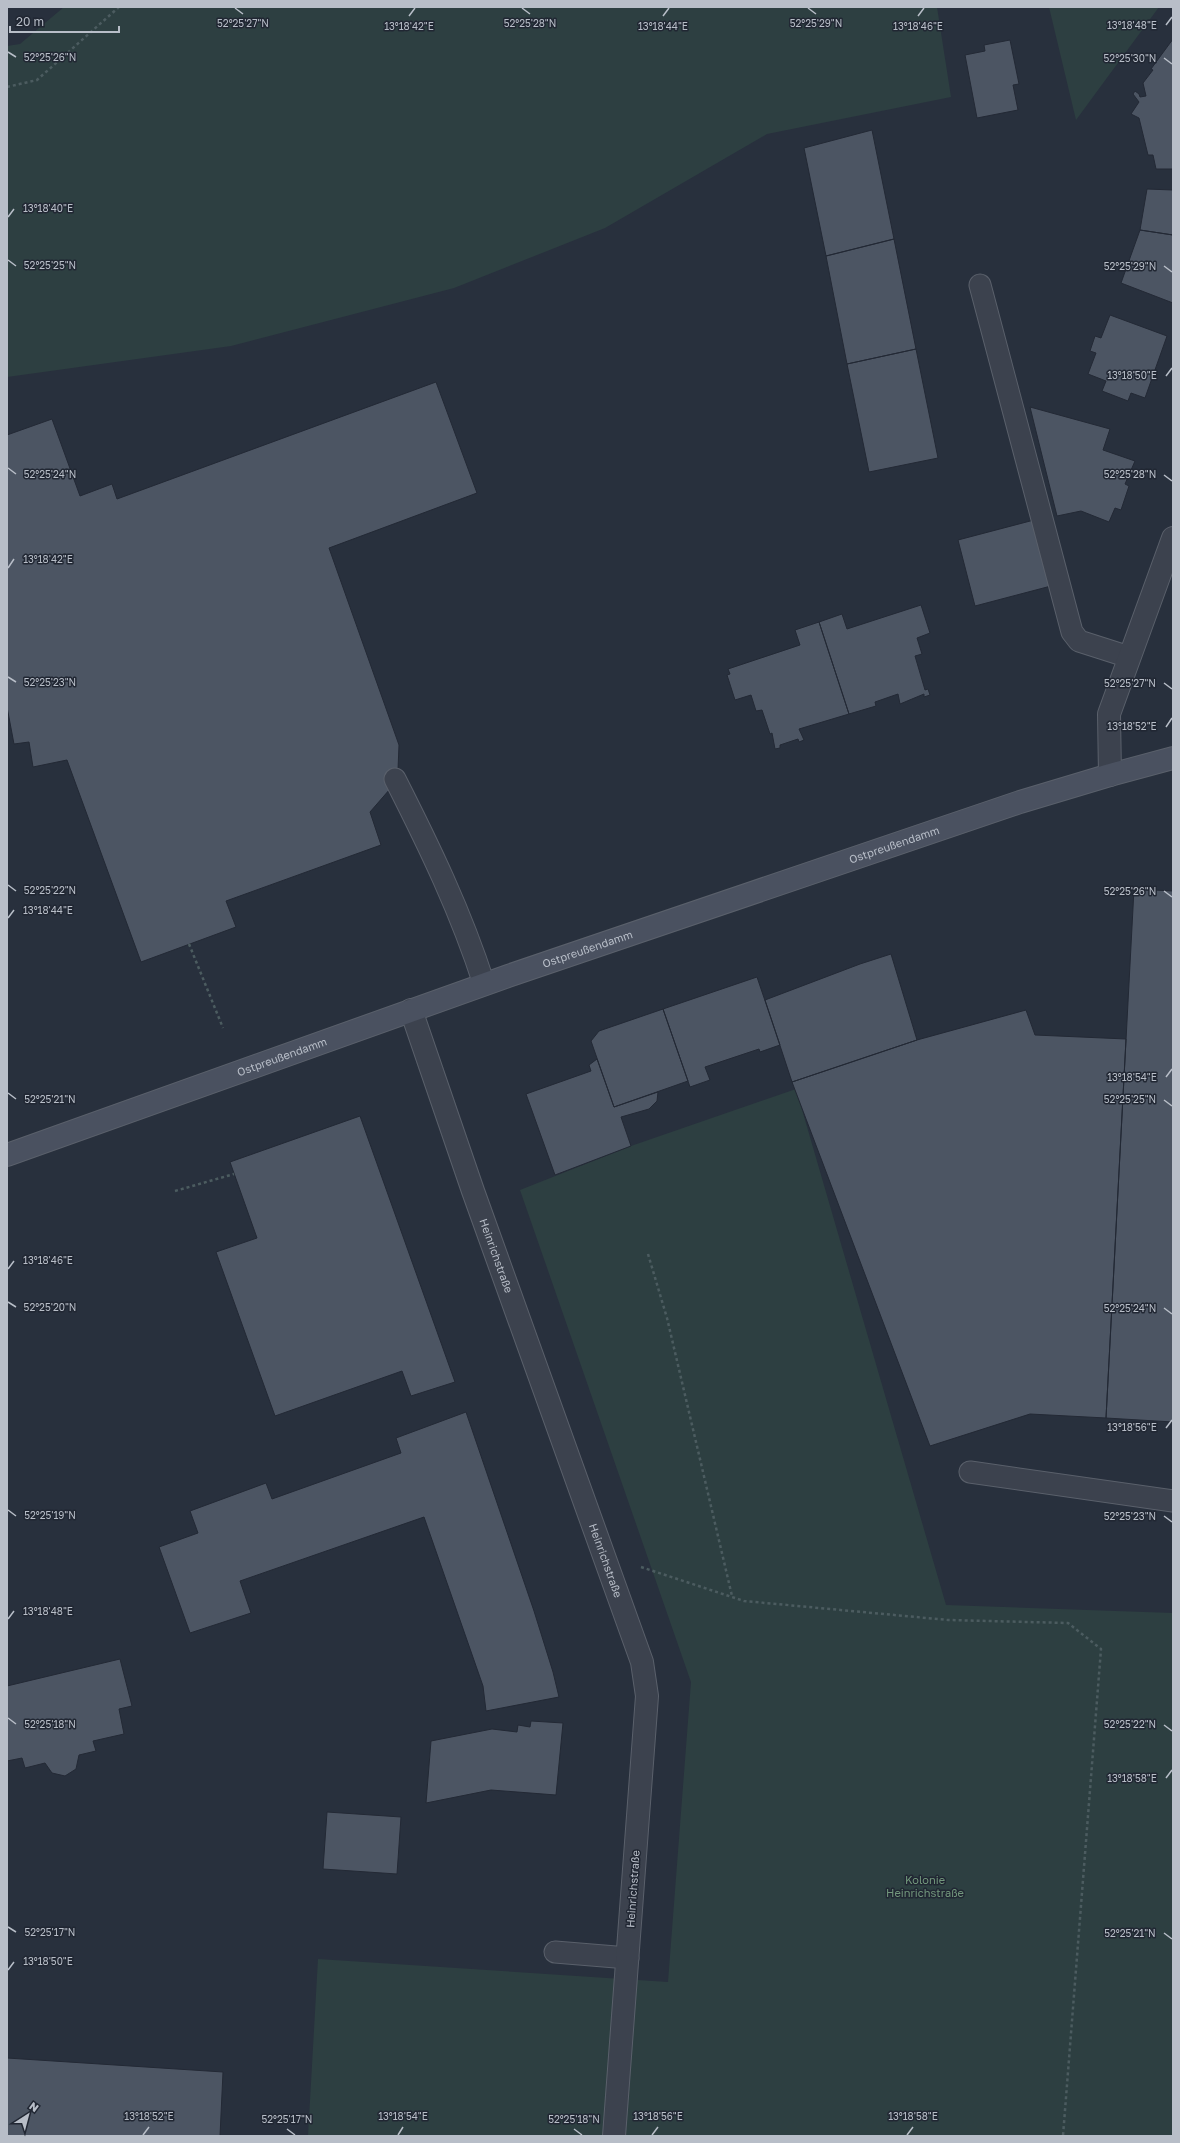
<svg xmlns="http://www.w3.org/2000/svg" width="1180" height="2143" font-family="'Golos Text',sans-serif">
  <style>
    .green { fill: #2d3f41 }
    .building { fill: #4c5563; stroke: #232935 }
    .lines { fill: none; stroke-linecap: round; stroke-linejoin: round }
    .service-casing { stroke: #5a606b; stroke-width: 23 }
    .minor-casing { stroke: #5a606b; stroke-width: 24 }
    .tertiary-casing { stroke: #5a606b; stroke-width: 24 }
    .secondary-casing { stroke: #5a606b; stroke-width: 24 }
    .path { stroke: #4c5c60; stroke-width: 2.5; stroke-dasharray: 3 3; stroke-linecap: butt }
    .service { stroke: #3c424e; stroke-width: 21 }
    .minor { stroke: #3c424e; stroke-width: 22 }
    .tertiary { stroke: #3c424e; stroke-width: 22 }
    .secondary { stroke: #4a5160; stroke-width: 22 }
    .ticks { fill: none; stroke: #b8bec8; stroke-width: 1.5 }
    .labels { text-anchor: middle; stroke-width: 3; stroke-linejoin: round; paint-order: stroke }
    .street-label { font-size: 11px; fill: #b8bec8; stroke: #212733 }
    .park-label { font-size: 11px; fill: #72977c; stroke: #212733 }
    .ticks-label { font-size: 10px; text-anchor: middle; fill: #b8bec8; stroke: #212733; stroke-width: 3; stroke-linejoin: round; paint-order: stroke }
  </style>
  <rect width="100%" height="100%" fill="#28303d"/>
  <!-- green -->
  <path class="green" d="M64,7H937L951,97L767,134L605,228L454,288L231,346L7,377V46L20,44Z
    M1049,7H1159L1076,120Z
    M796,1089L946,1605L1173,1613V2136H308L318,1959L668,1982L691,1682L520,1190L631,1146Z"/>
  <!-- building -->
  <path class="building" d="M1173,39V169H1156L1153,155H1148L1139,118L1131,114L1139,102L1133,94L1135,91L1139,94L1140,97L1146,96L1143,83L1153,70L1151,69Z
    M1010,40L1019,84L1013,85L1018,110L977,118L965,55L985,51L984,45Z
    M872,130L894,239L826,256L804,148Z
    M1147,189L1173,190V235L1140,230Z
    M1140,230L1173,235V303L1121,283Z
    M894,239L916,349L847,364L826,256Z
    M1110,315L1167,336L1145,398L1131,393L1128,401L1102,391L1106,381L1088,374L1096,353L1090,351L1095,336L1101,338Z
    M916,349L938,458L869,472L847,364Z
    M436,382L477,493L329,548L399,745L398,770L390,789L370,812L381,845L226,901L236,927L141,962L67,760L33,767L29,742L14,744L7,707V435L52,419L80,496L112,484L117,499Z
    M1030,407L1110,429L1103,450L1135,461L1125,484L1129,486L1121,510L1115,508L1109,522L1081,511L1057,516Z
    M1034,520L1051,586L975,606L958,540Z
    M921,605L930,633L917,638L922,654L915,656L925,690L928,689L930,695L924,697V694L900,704L898,694L875,702L876,706L849,714L819,622L842,614L847,629Z
    M819,622L849,714L799,729L804,740L799,742L798,739L780,745V748L775,749L772,733L770,734L762,710L756,711L751,695L735,700L727,675L730,674L728,669L800,645L795,630Z
    M1134,889L1173,891V1422L1106,1418Z
    M891,954L917,1040L792,1082L765,1000L860,964Z
    M757,977L780,1045L760,1052L759,1049L705,1067L710,1080L690,1087L663,1009Z
    M663,1009L688,1081L614,1107L591,1041L599,1031Z
    M1026,1010L1035,1035L1126,1039L1106,1418L1030,1414L930,1446L792,1082L917,1040Z
    M597,1059L614,1107L658,1092L657,1101L649,1109L621,1117L631,1146L555,1175L526,1094L591,1071L589,1065Z
    M360,1116L455,1382L411,1396L402,1371L275,1416L216,1252L257,1238L230,1162Z
    M466,1412L534,1611L553,1672L559,1697L486,1711L483,1686L424,1517L240,1581L251,1613L190,1633L159,1547L198,1533L190,1511L266,1483L272,1499L401,1453L396,1438Z
    M120,1659L132,1706L119,1709L124,1734L93,1741L96,1751L79,1755L76,1769L65,1776L52,1773L45,1763L25,1768L22,1758L7,1761V1686Z
    M531,1721L563,1723L556,1795L491,1790L426,1803L431,1741L492,1729L517,1732L518,1725L530,1727Z
    M327,1812L401,1817L397,1874L323,1869Z
    M7,2058L223,2072L220,2136H7Z"/>
  <g class="lines">
    <defs>
      <path id="service" d="M980,285L1072,632L1079,641L1129,657
        M395,779C429,846 461,912 484,984
        M970,1472L1173,1501
        M555,1952L628,1958"/>
      <g id="minor">
        <path id="s1" d="M411,1010L473,1191L642,1662L647,1696L614,2136"/>
      </g>
      <path id="tertiary" d="M1110,775L1109,714L1173,538"/>
      <g id="secondary">
        <path id="s2" d="M7,1155L508,976L1020,802L1110,775L1173,758"/>
      </g>
    </defs>
    <!-- service casing -->
    <use href="#service" class="service-casing"/>
    <!-- minor casing -->
    <use href="#minor" class="minor-casing"/>
    <!-- tertiary casing -->
    <use href="#tertiary" class="tertiary-casing"/>
    <!-- secondary casing -->
    <use href="#secondary" class="secondary-casing"/>
    <!-- path -->
    <path class="path" d="M7,87L37,80L119,7
      M189,944L223,1028
      M175,1191L234,1174
      M648,1254L667,1318L732,1596
      M641,1567L744,1601L948,1620L1068,1623L1101,1649L1063,2136"/>
    <!-- service -->
    <use href="#service" class="service"/>
    <!-- minor -->
    <use href="#minor" class="minor"/>
    <!-- tertiary -->
    <use href="#tertiary" class="tertiary"/>
    <!-- secondary -->
    <use href="#secondary" class="secondary"/>
  </g>
  <!-- ticks -->
  <path class="ticks" d="M235,8L243,14M522,8L530,14M808,8L816,14M409,16L415,8M663,16L669,8M918,16L924,8M1166,25L1172,17M8,52L16,57M1164,58L1172,64M8,217L14,209M8,260L16,266M1164,266L1172,272M1166,376L1172,368M8,468L16,474M1164,475L1172,481M8,568L14,559M8,677L16,682M1164,683L1172,689M1166,727L1172,718M8,885L16,891M1164,891L1172,897M8,918L14,910M1166,1077L1172,1069M8,1093L16,1099M1164,1100L1172,1106M8,1269L14,1261M8,1302L16,1307M1164,1308L1172,1314M1166,1428L1172,1420M8,1510L16,1516M1164,1516L1172,1522M8,1619L14,1611M8,1718L16,1724M1164,1725L1172,1731M1166,1778L1172,1770M8,1927L16,1932M1164,1933L1172,1939M8,1970L14,1962M287,2129L295,2135M574,2129L582,2135M143,2135L149,2127M398,2135L403,2127M652,2135L658,2127M907,2135L913,2127"/>
  <g class="labels">
    <!-- street labels -->
    <g class="street-label">
      <text dy="4" stroke="none"><textPath href="#s2" startOffset="940">Ostpreußendamm</textPath></text>
      <text dy="4" stroke="none"><textPath href="#s2" startOffset="616">Ostpreußendamm</textPath></text>
      <text dy="4" stroke="none"><textPath href="#s2" startOffset="292">Ostpreußendamm</textPath></text>
      <text dy="4" stroke="none"><textPath href="#s1" startOffset="260">Heinrichstraße</textPath></text>
      <text dy="4" stroke="none"><textPath href="#s1" startOffset="584">Heinrichstraße</textPath></text>
      <text transform="translate(633 1889) rotate(-86)" y="4">Heinrichstraße</text>
    </g>
    <!-- park labels -->
    <g class="park-label">
      <text x="925" y="1884">Kolonie<tspan x="925" dy="13">Heinrichstraße</tspan></text>
    </g>
  </g>
  <g class="ticks-label">
    <text x="243" y="27">52°25'27"N</text>
    <text x="530" y="27">52°25'28"N</text>
    <text x="816" y="27">52°25'29"N</text>
    <text x="1132" y="29">13°18'48"E</text>
    <text x="409" y="30">13°18'42"E</text>
    <text x="663" y="30">13°18'44"E</text>
    <text x="918" y="30">13°18'46"E</text>
    <text x="50" y="61">52°25'26"N</text>
    <text x="1130" y="62">52°25'30"N</text>
    <text x="48" y="212">13°18'40"E</text>
    <text x="50" y="269">52°25'25"N</text>
    <text x="1130" y="270">52°25'29"N</text>
    <text x="1132" y="379">13°18'50"E</text>
    <text x="50" y="478">52°25'24"N</text>
    <text x="1130" y="478">52°25'28"N</text>
    <text x="48" y="563">13°18'42"E</text>
    <text x="50" y="686">52°25'23"N</text>
    <text x="1130" y="687">52°25'27"N</text>
    <text x="1132" y="730">13°18'52"E</text>
    <text x="50" y="894">52°25'22"N</text>
    <text x="1130" y="895">52°25'26"N</text>
    <text x="48" y="914">13°18'44"E</text>
    <text x="1132" y="1081">13°18'54"E</text>
    <text x="50" y="1103">52°25'21"N</text>
    <text x="1130" y="1103">52°25'25"N</text>
    <text x="48" y="1264">13°18'46"E</text>
    <text x="50" y="1311">52°25'20"N</text>
    <text x="1130" y="1312">52°25'24"N</text>
    <text x="1132" y="1431">13°18'56"E</text>
    <text x="50" y="1519">52°25'19"N</text>
    <text x="1130" y="1520">52°25'23"N</text>
    <text x="48" y="1615">13°18'48"E</text>
    <text x="50" y="1728">52°25'18"N</text>
    <text x="1130" y="1728">52°25'22"N</text>
    <text x="1132" y="1782">13°18'58"E</text>
    <text x="50" y="1936">52°25'17"N</text>
    <text x="1130" y="1937">52°25'21"N</text>
    <text x="48" y="1965">13°18'50"E</text>
    <text x="149" y="2120">13°18'52"E</text>
    <text x="403" y="2120">13°18'54"E</text>
    <text x="658" y="2120">13°18'56"E</text>
    <text x="913" y="2120">13°18'58"E</text>
    <text x="287" y="2123">52°25'17"N</text>
    <text x="574" y="2123">52°25'18"N</text>
  </g>
  <!-- border -->
  <rect width="1180" height="2143" fill="none" stroke="#b8bec8" stroke-width="16"/>
  <!-- north arrow -->
  <g transform="translate(28 2115) rotate(36)" stroke="#212733" stroke-width="3" paint-order="stroke">
  <path d="M0-3L7 15L0 10L-7 15Z" fill="#b8bec8"/>
  <text y="-6" font-size="11" font-weight="bold" text-anchor="middle" fill="#b8bec8">N</text>
  </g>
  <!-- scale -->
  <path d="M10 26v6h109v-6" fill="none" stroke="#b8bec8" stroke-width="2"/>
  <text x="16" y="26" font-size="12" fill="#b8bec8" stroke="#212733" stroke-width="3" paint-order="stroke">20 m</text>
</svg>
